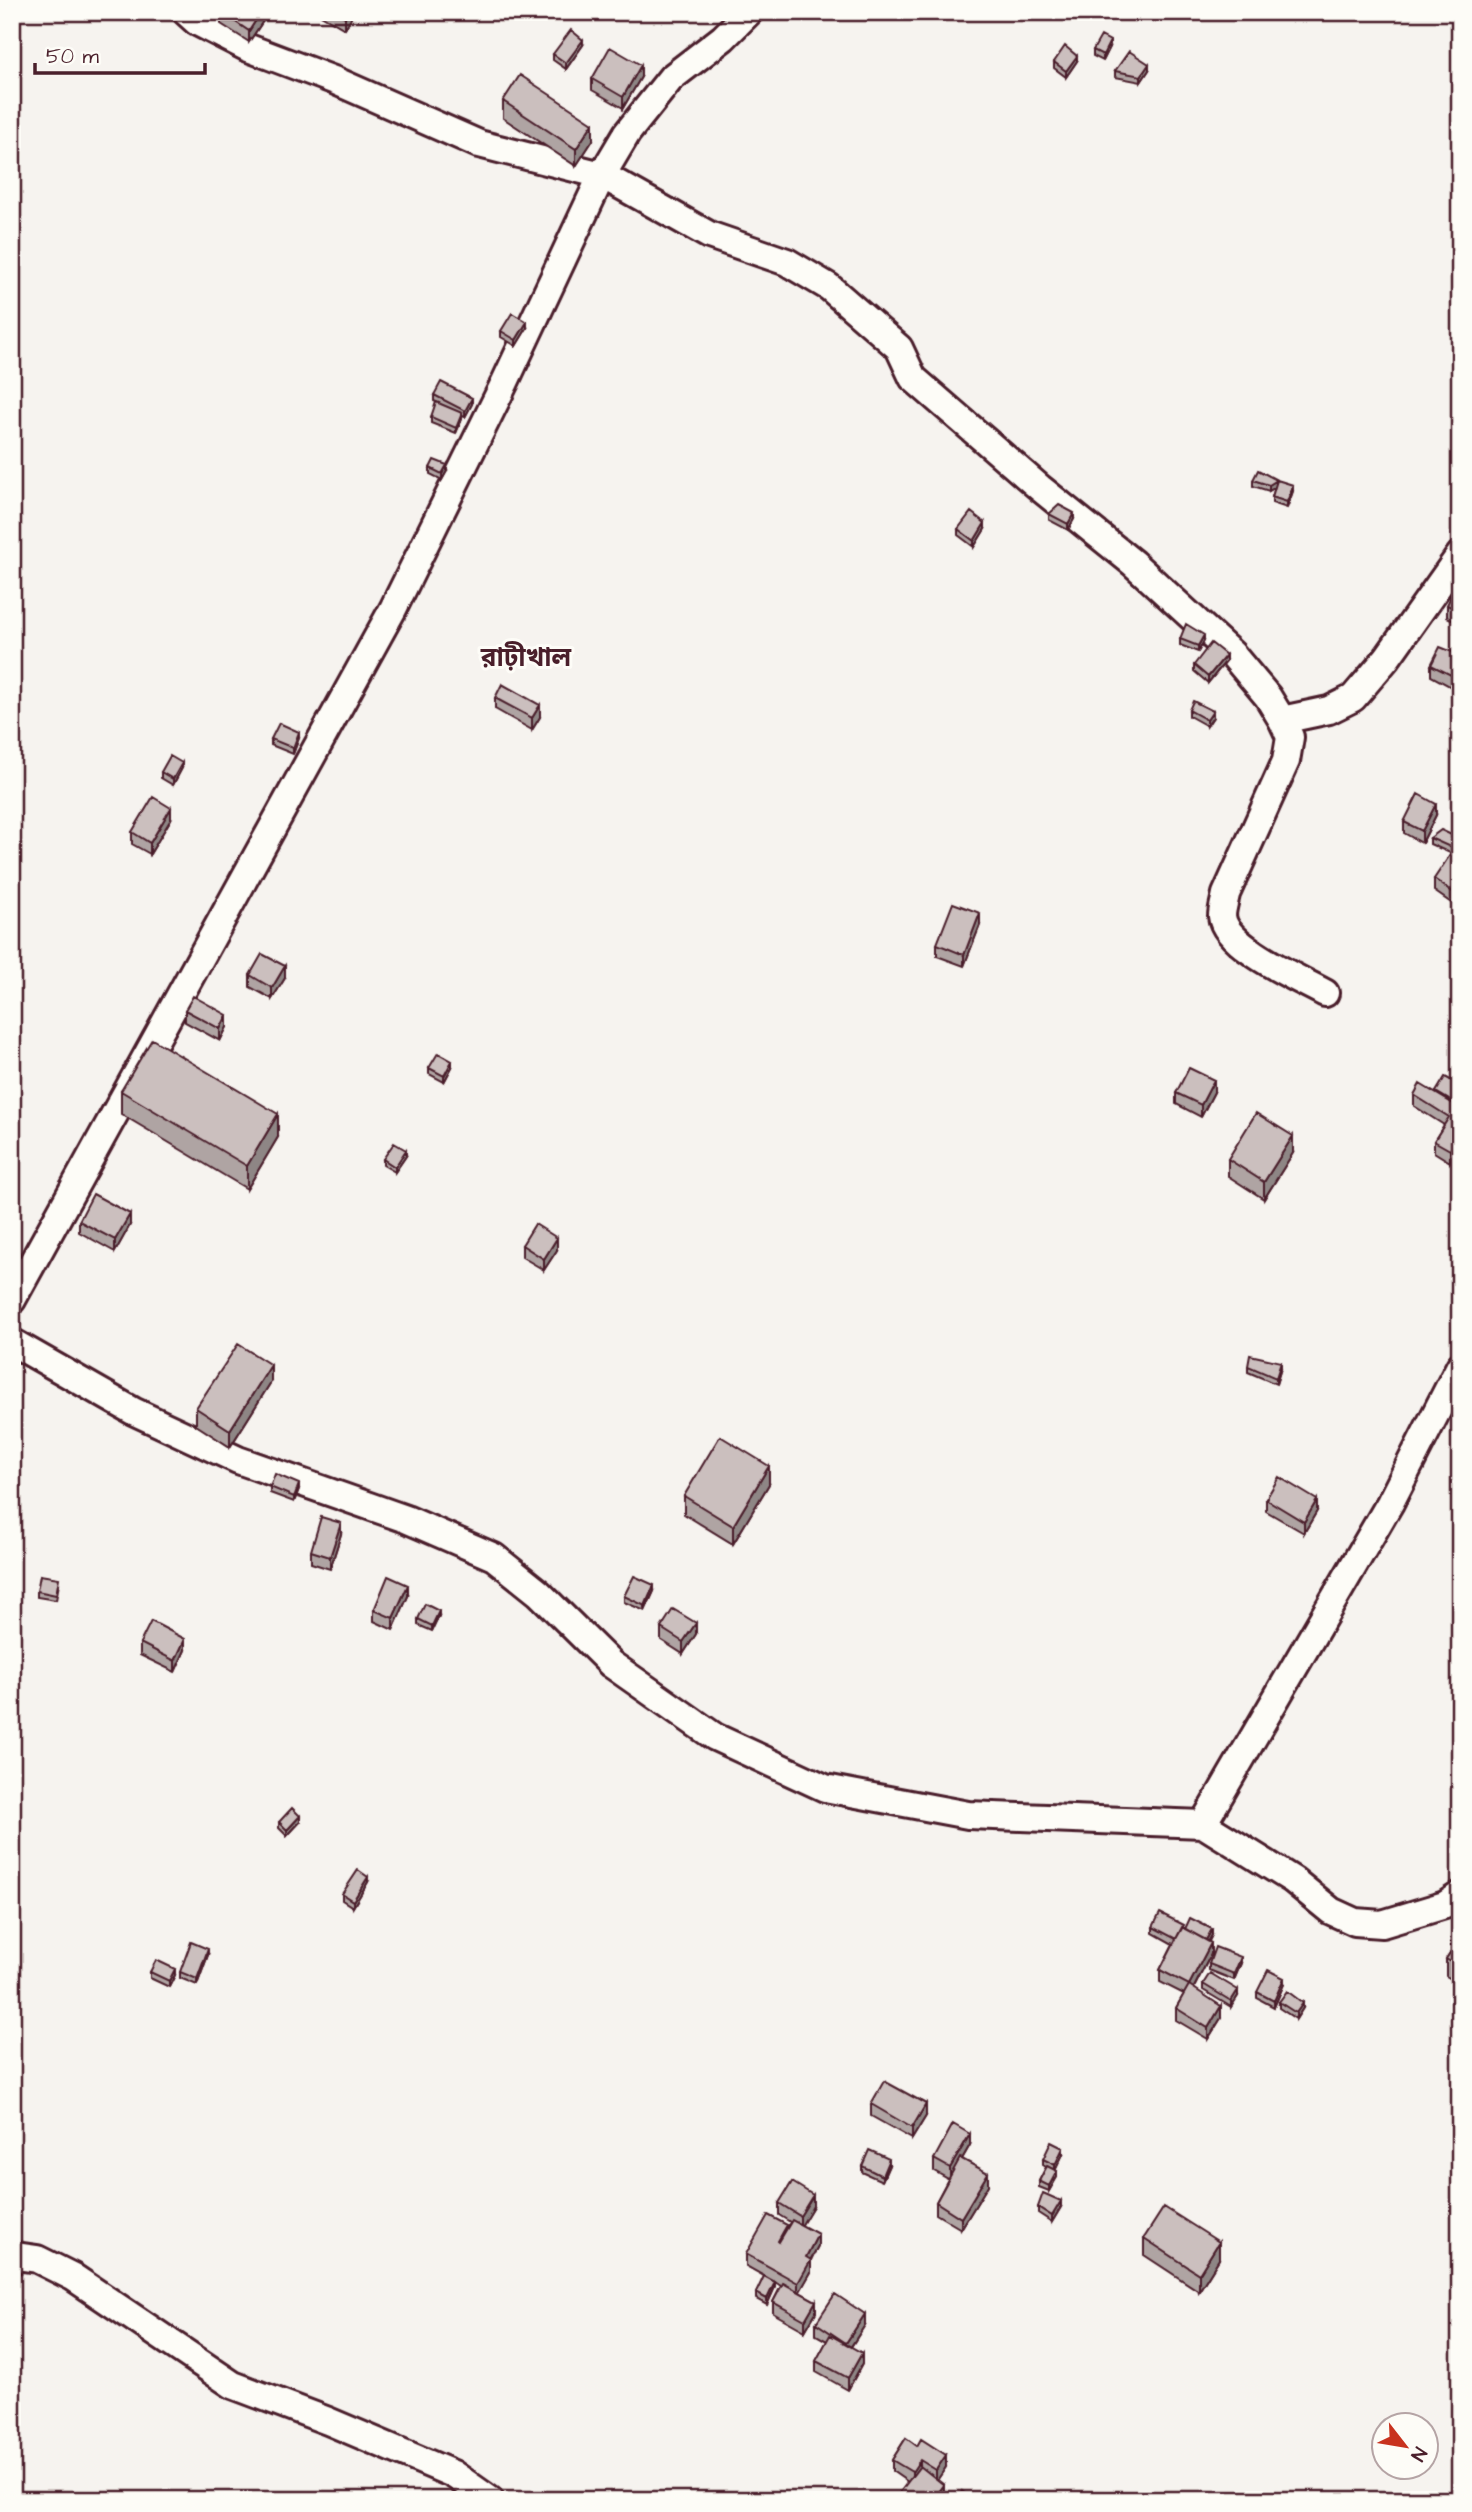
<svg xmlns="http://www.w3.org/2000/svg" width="1472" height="2512" font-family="'Architects Daughter','Noto Sans Bengali',sans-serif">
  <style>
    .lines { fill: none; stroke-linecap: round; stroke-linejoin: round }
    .minor-casing { stroke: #4a1f2b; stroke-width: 32 }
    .minor { stroke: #fdfcf7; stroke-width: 26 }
    .wall { fill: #afa4a3; stroke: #4a1f2b; stroke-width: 2 }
    .shaded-wall { fill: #8e8685; stroke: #4a1f2b; stroke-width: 2 }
    .building { fill: #cbbfbe; stroke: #4a1f2b; stroke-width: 2 }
    .labels { text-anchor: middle; stroke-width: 6; stroke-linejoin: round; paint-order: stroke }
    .quarter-label { font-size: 26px; font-weight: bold; fill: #4a1f2b; stroke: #fdfcf7 }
  </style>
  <rect width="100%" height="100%" fill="#f6f3ef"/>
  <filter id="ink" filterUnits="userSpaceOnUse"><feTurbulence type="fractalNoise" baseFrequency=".0143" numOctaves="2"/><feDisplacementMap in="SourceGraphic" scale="14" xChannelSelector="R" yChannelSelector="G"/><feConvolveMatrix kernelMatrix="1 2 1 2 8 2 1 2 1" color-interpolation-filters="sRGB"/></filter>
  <g filter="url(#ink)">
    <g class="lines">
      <defs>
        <path id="minor" d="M186,12L197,22L246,47L336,81L479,144L602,175L709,235L787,262L829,287L899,348L913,378L1040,488L1133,563L1232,654L1268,697L1282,720L1290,737L1286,761L1226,894C1225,900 1222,909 1222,916C1225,947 1300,979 1325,993
          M1282,720L1329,710L1353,698L1387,658L1460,555
          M12,1300L393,609L505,382L602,175L627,133L671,78L723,38L749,12
          M12,1342L133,1411L238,1460L406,1519L494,1557L539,1593L611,1664L715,1737L825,1788L968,1815L1203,1824L1293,1880L1331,1911L1355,1922L1382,1924L1445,1905L1460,1895
          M1203,1824L1390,1503L1460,1366
          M12,2261L16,2256L37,2259L73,2277L233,2385L328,2421L453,2474L490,2500"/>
      </defs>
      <!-- minor casing -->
      <use href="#minor" class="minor-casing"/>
      <!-- minor -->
      <use href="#minor" class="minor"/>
    </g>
    <!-- wall -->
    <path class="wall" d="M221,12H263V21L249,42L221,24Z
      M321,12H354L345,29L321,15Z
      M583,45L566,69L553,60V54Z
      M1110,47L1103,61L1093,56V50Z
      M1077,61L1066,77L1054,68V62Z
      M1149,70L1141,82L1115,77V71Z
      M641,77L623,108L592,90V79Z
      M503,101L593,140L576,166L503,118Z
      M527,328L516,346L501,337V331Z
      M434,395L472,404L465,417L462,416V419L456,433L431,423V417L439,403L434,401Z
      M430,468L447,471L442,480L430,474Z
      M1253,480L1293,491L1287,508L1272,503V497L1275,487L1269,491L1253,486Z
      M1049,514L1074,519L1068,530L1049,520Z
      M958,529H985L974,547L958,535Z
      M1460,585V623L1447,617V605Z
      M1180,639L1204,641L1198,652L1180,645Z
      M1460,655L1455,689L1431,676V665Z
      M1226,661L1208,683L1194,671V665Z
      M495,698L540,717L532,730L495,709Z
      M1189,710L1213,717L1207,726L1189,716Z
      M299,738L293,754L271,745V739Z
      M182,768L173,785L161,778V772Z
      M1436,815L1422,843L1404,833V822Z
      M171,819L150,854L132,844V832Z
      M1430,838L1460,839L1459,857L1430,844Z
      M1460,862V909L1434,891V879Z
      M980,925L964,966L937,956V944Z
      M250,975L285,978L272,999L250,987Z
      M185,1010L227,1027L220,1041L185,1022Z
      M452,1067L444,1082L429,1074V1068Z
      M121,1091L278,1137L247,1189L121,1114Z
      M1460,1091L1452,1104L1450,1162L1434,1152V1141L1444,1125L1414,1106V1095L1436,1094V1092Z
      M1214,1092L1201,1117L1176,1104V1093Z
      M1293,1153L1264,1199L1228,1176V1159Z
      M406,1156L395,1172L383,1165V1159Z
      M79,1221L130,1225L115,1252L79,1232Z
      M522,1245L557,1250L544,1270L522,1257Z
      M1248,1366L1281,1368L1276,1384L1248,1372Z
      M271,1382L230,1447L196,1425V1408Z
      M769,1484L733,1544L684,1514V1496Z
      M270,1487L299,1489L294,1502L270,1493Z
      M1266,1499L1317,1511L1304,1533L1266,1511Z
      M341,1534L330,1569L311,1563V1551Z
      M59,1584L56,1600L37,1597V1591Z
      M654,1591L645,1611L624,1602V1596Z
      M408,1596L393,1630L374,1621V1610Z
      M439,1616L432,1631L418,1625V1619Z
      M661,1628L696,1634L683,1654L661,1640Z
      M140,1643L185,1650L175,1672L140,1655Z
      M279,1822H300L287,1836L279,1828Z
      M368,1882L353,1907L342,1900V1894Z
      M1153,1927L1184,1928L1212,1935L1209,1941L1211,1954L1194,1988L1221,2018L1208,2039L1176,2020V2008L1184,1994L1160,1982V1970L1173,1944L1153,1933Z
      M1460,1927V1984L1446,1976V1959L1451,1951V1941Z
      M208,1955L197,1985L180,1978V1972Z
      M1241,1963L1234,1980L1209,1970V1964Z
      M150,1972L175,1975L169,1987L150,1978Z
      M1203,1984L1238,1996L1231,2007L1203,1990Z
      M1284,1984L1274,2007L1257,1998V1992Z
      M1279,2002L1303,2008L1296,2019L1279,2008Z
      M871,2104L926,2116L912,2139L871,2116Z
      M970,2145L962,2159L988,2185L961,2229L936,2214V2202L948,2179L934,2171V2159Z
      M1063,2154L1055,2170L1057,2177L1049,2191L1039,2187V2181L1046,2167L1043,2165V2159Z
      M889,2165L882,2181L862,2172V2166Z
      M779,2203L813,2206L801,2225L818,2246L811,2260V2272L799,2292L816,2312L805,2331L773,2313V2302L781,2286L775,2282V2287L767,2305L756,2299V2293L766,2277L746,2266V2254L787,2228L790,2222L779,2215Z
      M1038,2207H1061L1052,2222L1038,2213Z
      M1144,2238L1219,2259L1199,2291L1144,2255Z
      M816,2323L865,2325L851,2347L862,2364L848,2390L816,2372V2361L827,2341L816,2335Z
      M906,2438L946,2467L937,2480L944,2497L908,2482L892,2471V2460Z"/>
    <!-- shaded-wall -->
    <path class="shaded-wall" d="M261,12H263V21L249,42V31Z
      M348,12H354L345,29V17Z
      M583,40V45L566,69V63Z
      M1110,41V47L1103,61V55Z
      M1077,56V61L1066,77V71Z
      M1149,64V70L1141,82V76Z
      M641,65V77L623,108V97Z
      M593,123V140L576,166V149Z
      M527,322V328L516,346V340Z
      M472,398V404L465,417V411Z
      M462,413V419L456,433V428Z
      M447,465V471L442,480V474Z
      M1277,480V486L1269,491V485Z
      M1293,485V491L1287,508V502Z
      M1074,513V519L1068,530V524Z
      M985,523V529L974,547V541Z
      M1204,635V641L1198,652V646Z
      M1226,655V661L1208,683V677Z
      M1460,668V680L1455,689V677Z
      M540,705V717L532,730V718Z
      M1213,711V717L1207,726V720Z
      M299,732V738L293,754V748Z
      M182,763V768L173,785V779Z
      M1436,804V815L1422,843V831Z
      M171,808V819L150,854V843Z
      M980,913V925L964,966V955Z
      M285,966V978L272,999V988Z
      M227,1015V1027L220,1041V1029Z
      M452,1061V1067L444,1082V1076Z
      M1214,1080V1092L1201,1117V1105Z
      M1460,1086V1091L1451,1106V1101Z
      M278,1114V1137L247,1189V1166Z
      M1460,1135V1146L1450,1162V1150Z
      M1293,1136V1153L1264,1199V1182Z
      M406,1150V1156L395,1172V1167Z
      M130,1214V1225L115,1252V1240Z
      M557,1238V1250L544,1270V1259Z
      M1281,1362V1368L1276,1384V1378Z
      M271,1365V1382L230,1447V1430Z
      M769,1466V1484L733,1544V1526Z
      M299,1484V1489L294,1502V1497Z
      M1317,1500V1511L1304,1533V1522Z
      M341,1523V1534L330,1569V1557Z
      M408,1585V1596L393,1630V1618Z
      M654,1585V1591L645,1611V1606Z
      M439,1611V1616L432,1631V1626Z
      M696,1623V1634L683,1654V1642Z
      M185,1639V1650L175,1672V1661Z
      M300,1816V1822L287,1836V1830Z
      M368,1877V1882L353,1907V1901Z
      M1212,1929V1935L1206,1946V1940Z
      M1211,1943V1954L1189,1997V1985Z
      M208,1949V1955L197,1985V1979Z
      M1241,1957V1963L1234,1980V1974Z
      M175,1969V1975L169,1987V1981Z
      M1284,1978V1984L1274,2007V2001Z
      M1238,1990V1996L1231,2007V2001Z
      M1303,2003V2008L1296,2019V2013Z
      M1221,2006V2018L1208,2039V2028Z
      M926,2104V2116L912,2139V2128Z
      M970,2134V2145L950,2180V2168Z
      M1063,2148V2154L1055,2171V2165Z
      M889,2159V2165L882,2181V2176Z
      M1057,2171V2177L1049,2191V2186Z
      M988,2173V2185L961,2229V2218Z
      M813,2195V2206L800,2228V2216Z
      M1061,2201V2207L1052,2222V2216Z
      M818,2234V2246L808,2264L811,2260V2272L798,2295V2283L806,2257Z
      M1219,2242V2259L1199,2291V2274Z
      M775,2282V2287L767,2305V2299Z
      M816,2301V2312L805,2331V2320Z
      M865,2314V2325L846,2354V2343Z
      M862,2353V2364L848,2390V2378Z
      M946,2455V2467L936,2482V2470Z
      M920,2460V2471L912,2484V2472Z
      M944,2485V2497L942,2500H933Z"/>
    <!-- building -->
    <path class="building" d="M221,12H261L249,31Z
      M336,12H348L345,17Z
      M571,30L583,40L566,63L553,54Z
      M1101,36L1110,41L1103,55L1093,50Z
      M1065,46L1077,56L1066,71L1054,62Z
      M610,47L641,65L623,97L592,79Z
      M1129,51L1149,64L1141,76L1115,71Z
      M520,75L593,123L576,149L503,101Z
      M512,313L527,322L516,340L501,331Z
      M441,382L472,398L465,411L434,395Z
      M436,402L462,413L456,428L431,417Z
      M434,460L447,465L442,474L430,468Z
      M1258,470L1277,480L1269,485L1253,480Z
      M1277,480L1293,485L1287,502L1272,497Z
      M1059,505L1074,513L1068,524L1049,514Z
      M971,512L985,523L974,541L958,529Z
      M1457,583L1460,585V611L1447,605Z
      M1186,624L1204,635L1198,646L1180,639Z
      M1211,643L1226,655L1208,677L1194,665Z
      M1440,647L1460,655V668L1455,677L1431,665Z
      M502,684L540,705L532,718L495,698Z
      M1193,701L1213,711L1207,720L1189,710Z
      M279,723L299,732L293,748L271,739Z
      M170,756L182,763L173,779L161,772Z
      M1418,794L1436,804L1422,831L1404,822Z
      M153,797L171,808L150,843L132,832Z
      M1441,830L1460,839V849L1459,851L1430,838Z
      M1450,855L1460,862V897L1434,879Z
      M953,903L980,913L964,955L937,944Z
      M262,954L285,966L272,988L250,975Z
      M193,996L227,1015L220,1029L185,1010Z
      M152,1039L278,1114L247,1166L121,1091Z
      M438,1053L452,1061L444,1076L429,1068Z
      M1189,1068L1214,1080L1201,1105L1176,1093Z
      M1445,1077L1460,1085L1451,1101L1436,1092Z
      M1420,1084L1460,1108V1135L1450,1150L1434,1141L1449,1117L1414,1095Z
      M1256,1113L1293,1136L1264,1182L1228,1159Z
      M394,1143L406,1150L395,1167L383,1159Z
      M93,1194L130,1214L115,1240L79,1221Z
      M535,1224L557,1238L544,1259L522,1245Z
      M238,1344L271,1365L230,1430L196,1408Z
      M1250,1355L1281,1362L1276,1378L1248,1366Z
      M720,1436L769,1466L733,1526L684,1496Z
      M275,1474L299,1484L294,1497L270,1487Z
      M1279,1477L1317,1500L1304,1522L1266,1499Z
      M321,1517L341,1523L330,1557L311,1551Z
      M40,1575L59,1578L56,1595L37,1591Z
      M388,1576L408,1585L393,1618L374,1610Z
      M634,1576L654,1585L645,1606L624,1596Z
      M425,1604L439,1611L432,1626L418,1619Z
      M673,1609L696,1623L683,1642L661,1628Z
      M151,1621L185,1639L175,1661L140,1643Z
      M292,1808L300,1816L287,1830L279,1822Z
      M358,1870L368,1877L353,1901L342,1894Z
      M1160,1913L1184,1925L1176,1939L1153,1927Z
      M1190,1918L1212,1929L1206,1940L1185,1929Z
      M1182,1927L1211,1943L1189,1985L1160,1970Z
      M1460,1927V1967L1446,1959L1456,1944L1451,1941Z
      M191,1942L208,1949L197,1979L180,1972Z
      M1215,1947L1241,1957L1234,1974L1209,1964Z
      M156,1960L175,1969L169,1981L150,1972Z
      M1268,1970L1284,1978L1274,2001L1257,1992Z
      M1210,1973L1238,1990L1231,2001L1203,1984Z
      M1189,1985L1221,2006L1208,2028L1176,2008Z
      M1287,1991L1303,2003L1296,2013L1279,2002Z
      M884,2081L926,2104L912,2128L871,2104Z
      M953,2124L970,2134L950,2168L934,2159Z
      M1051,2142L1063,2148L1055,2165L1043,2159Z
      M869,2150L889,2159L882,2176L862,2166Z
      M960,2158L988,2173L961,2218L936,2202Z
      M1047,2166L1057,2171L1049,2186L1039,2181Z
      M792,2182L813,2195L800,2216L779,2203Z
      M1043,2193L1061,2201L1052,2216L1038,2207Z
      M1164,2207L1219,2242L1199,2274L1144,2238Z
      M768,2215L787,2225L778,2241L779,2242L792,2220L818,2234L806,2257L811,2260L798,2283L746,2254Z
      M764,2276L775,2282L767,2299L756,2293Z
      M783,2283L816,2301L805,2320L773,2302Z
      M835,2294L865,2314L846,2343L816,2323Z
      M830,2335L862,2353L848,2378L816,2361Z
      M906,2438L917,2446L921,2439L946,2455L936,2470L920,2460L912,2472L892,2460Z
      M920,2466L944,2485L933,2500H894Z
      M962,2491L974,2499V2500H956Z"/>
  </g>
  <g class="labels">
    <!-- quarter labels -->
    <g class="quarter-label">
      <text x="526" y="666">রাঢ়ীখাল</text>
    </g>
  </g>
  <!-- margin -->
  <rect width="1472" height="2512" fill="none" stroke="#fdfcf7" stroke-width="42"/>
  <rect x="21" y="21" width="1430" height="2470" fill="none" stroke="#4a1f2b" stroke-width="2.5" filter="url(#ink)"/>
  <!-- north arrow -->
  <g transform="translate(1405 2446) rotate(121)"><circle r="33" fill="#fdfcf7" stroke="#b5a4a5" stroke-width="2"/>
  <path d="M0-5L12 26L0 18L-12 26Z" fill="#c8321e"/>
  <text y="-10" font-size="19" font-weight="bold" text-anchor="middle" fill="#4a1f2b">N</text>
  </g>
  <!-- scale -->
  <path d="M35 63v10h170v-10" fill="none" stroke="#4a1f2b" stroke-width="3.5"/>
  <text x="46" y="63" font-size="21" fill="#4a1f2b" stroke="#fdfcf7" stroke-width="5" paint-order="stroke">50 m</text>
</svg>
